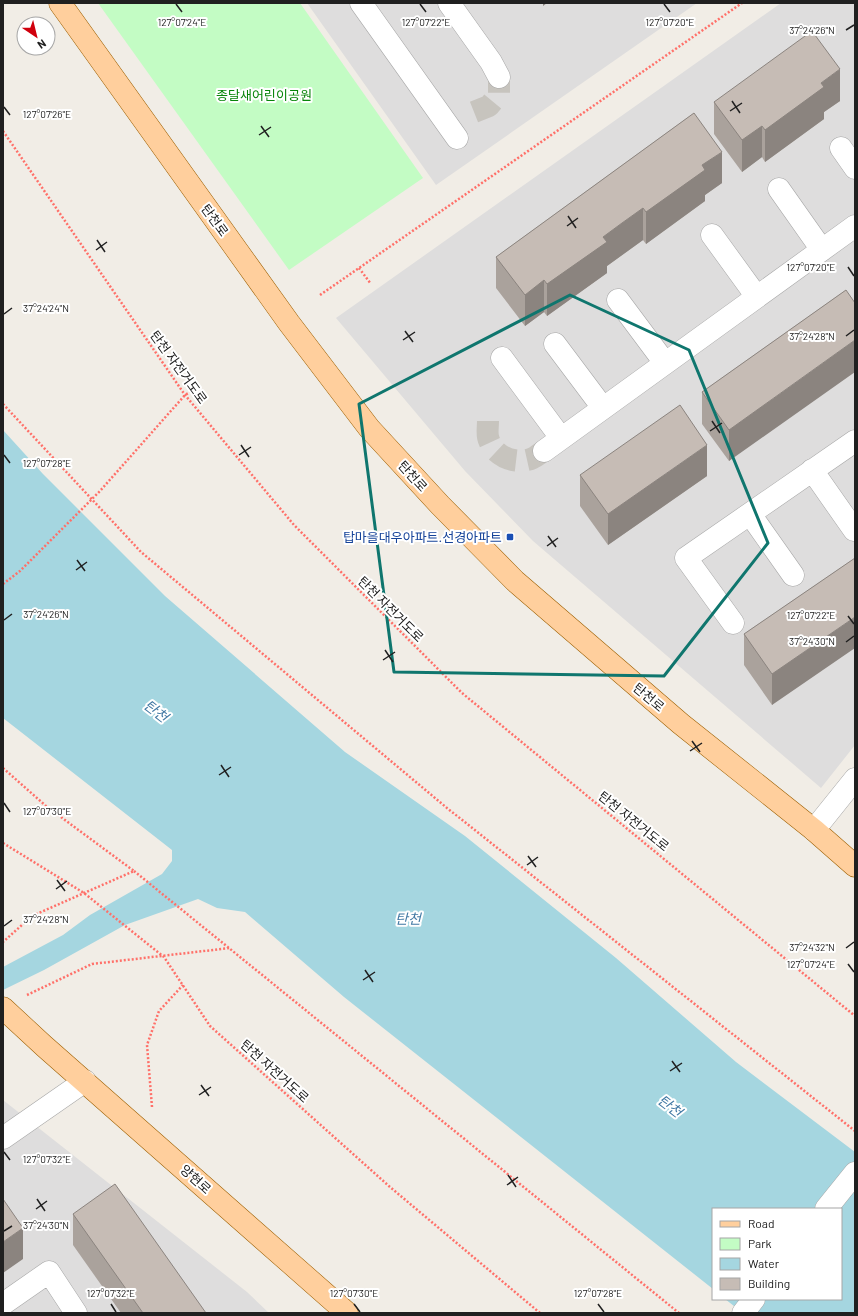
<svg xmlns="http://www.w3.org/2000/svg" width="858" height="1316" font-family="Barlow,'Noto Sans KR',sans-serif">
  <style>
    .residential { fill: #dedddd }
    .park { fill: #c3fcc4 }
    .water { fill: #a5d6e0 }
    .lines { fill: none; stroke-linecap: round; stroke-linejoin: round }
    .minor-tunnel { stroke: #c7c4be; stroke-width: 22; stroke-dasharray: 22 11; stroke-linecap: butt }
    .minor-casing { stroke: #a7a7a7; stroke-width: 23 }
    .major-casing { stroke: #9c5f00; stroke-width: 23 }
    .path { stroke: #ff7069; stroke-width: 2.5; stroke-dasharray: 2 2; stroke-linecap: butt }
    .minor { stroke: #fff; stroke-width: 22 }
    .major { stroke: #ffcf9d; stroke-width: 22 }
    .wall { fill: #aaa29c }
    .shaded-wall { fill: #8b847f }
    .building { fill: #c6bcb5; stroke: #8b847f }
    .marked { fill: none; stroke: #0f766e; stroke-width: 3; stroke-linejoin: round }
    .ticks { fill: none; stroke: #202020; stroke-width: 1.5 }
    .transit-dot { fill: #1a4fb4; stroke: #fff; stroke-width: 1.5 }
    .labels { text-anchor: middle; stroke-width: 4; stroke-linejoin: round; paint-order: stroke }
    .park-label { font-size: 13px; fill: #08850a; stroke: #fff }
    .street-label { font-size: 13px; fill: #202020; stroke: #fff }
    .transit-label { font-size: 13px; fill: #164399; stroke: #fff; text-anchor: end }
    .water-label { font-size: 14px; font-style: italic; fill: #4279a4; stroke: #fff }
    .ticks-label { font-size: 10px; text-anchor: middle; fill: #202020; stroke: #fff; stroke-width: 4; stroke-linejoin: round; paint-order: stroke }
  </style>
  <rect width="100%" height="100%" fill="#f1ede6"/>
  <!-- residential -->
  <path class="residential" d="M307,3H697L436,185Z
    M781,3H855V745L821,788L533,541L465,471L336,318Z
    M3,1100L247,1292L269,1313H3Z"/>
  <!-- park -->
  <path class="park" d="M98,3H300L423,178L289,270Z"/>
  <!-- water -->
  <path class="water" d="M3,430L43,474L165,596L345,752L465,836L616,958L736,1062L855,1152V1313H743L725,1299H841V1209H713V1289L344,997L245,912L217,908L198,899L125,925L44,970L3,990V967L63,935L90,915L162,874L172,861V850L3,718Z"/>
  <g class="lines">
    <!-- minor-tunnel -->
    <path class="minor-tunnel" d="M474,112L489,106L499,94V77
      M488,421C488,426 487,432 488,437C492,456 516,466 533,458C537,456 540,453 544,451"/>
    <defs>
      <path id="minor" d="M361,3L457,138
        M449,3L491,62L499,77
        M841,148L855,168
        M779,189L822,250
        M712,235L757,297
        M618,300L665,363
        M555,344L603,408
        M502,358L561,438
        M544,451L855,226
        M812,470L854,530
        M750,514L793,575
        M733,623L686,558L855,441
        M814,830L855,779
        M3,1138L85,1081
        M826,1209L855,1173
        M3,1304L49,1272L76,1313
        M743,1313L754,1299"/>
      <path id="major" d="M60,3L289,323L369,428L440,505L515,581L681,724L814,830L855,866
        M3,1008L44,1046L347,1313"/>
    </defs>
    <!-- minor casing -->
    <use href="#minor" class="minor-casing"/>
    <!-- major casing -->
    <use href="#major" class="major-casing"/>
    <!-- path -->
    <path class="path" d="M3,131L185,395L294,525L462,693L855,1016
      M359,268L371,284
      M320,295L742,3
      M3,404L141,552L447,808L855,1131
      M3,584L20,571L100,491L185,395L200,386
      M3,768L46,806L134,871L32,916L3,942
      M3,843L84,893L164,957L210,1026L390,1187L540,1313
      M134,871L679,1313
      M27,995L92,964L230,948
      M152,1107L147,1045L159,1011L183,985"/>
    <!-- minor -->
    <use href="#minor" class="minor"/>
    <!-- major -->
    <use href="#major" class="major"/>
  </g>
  <!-- wall -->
  <path class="wall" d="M840,101L824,112V119L765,162L762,157L742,172L714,134V102Z
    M694,113L722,183L705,195V201L646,244L643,240L607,266V273L547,316L544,312L525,326L496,288V257Z
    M846,290L729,461L702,424V392Z
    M580,475L707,476L608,545L580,506Z
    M855,558L772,705L744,665V634Z
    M73,1214L206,1313H121L73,1245Z"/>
  <!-- shaded-wall -->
  <path class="shaded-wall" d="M543,3H547L543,6Z
    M840,69V101L824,112V119L765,162V130L821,83Z
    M762,126V157L742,172V140Z
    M722,152V183L705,195V201L646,244V212L702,165Z
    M643,208V240L607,266V273L547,316V284L603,237Z
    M544,280V312L525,326V295Z
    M855,340V372L729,461V430Z
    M707,445V476L608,545V514Z
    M855,617V648L772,705V674Z
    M23,1228V1259L3,1273V1242Z"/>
  <!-- building -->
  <path class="building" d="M812,31L840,69L821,83L824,87L765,130L762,126L742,140L714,102Z
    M694,113L722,152L702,165L705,170L646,212L643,208L622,223L603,237L607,242L547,284L544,280L525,295L496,257Z
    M846,290L855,303V340L729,430L702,392Z
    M680,405L707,445L608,514L580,475Z
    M855,558V617L772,674L744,634Z
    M115,1184L206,1313H143L73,1214Z
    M3,1199L23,1228L3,1242Z"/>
  <!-- marked area -->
  <path class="marked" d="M570,295L689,350L768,543L664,676L394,672L359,404Z"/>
  <!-- ticks -->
  <path class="ticks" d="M176,4L182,12M420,4L426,12M664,4L670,12M846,30L854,25M732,101L740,113M4,107L10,115M730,111L742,103M261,126L269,137M259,135L271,127M568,216L576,228M567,226L578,218M97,240L105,252M96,250L107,242M848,267L854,276M4,314L12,308M405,331L413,342M846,336L854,330M403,340L415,332M712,421L720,433M710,431L722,423M241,445L249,457M4,455L10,463M239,455L251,447M548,536L556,547M547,546L558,538M77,560L85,571M76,570L87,562M848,616L854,624M4,620L12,614M846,642L854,636M385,650L393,662M383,660L395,652M692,741L700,752M690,751L702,743M221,765L229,777M219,775L231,767M4,803L10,812M528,856L536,867M527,865L538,857M57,880L65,891M56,889L67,881M4,926L12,920M846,948L854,942M848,964L854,972M365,970L373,982M363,980L375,972M672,1061L680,1072M670,1071L682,1063M201,1085L209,1096M199,1095L211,1087M4,1152L10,1160M508,1175L516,1187M507,1185L518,1177M37,1199L45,1211M36,1209L47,1201M4,1231L12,1226M111,1304L116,1312M354,1304L360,1312M598,1304L604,1312"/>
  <!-- markers -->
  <rect class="transit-dot" x="506" y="533" width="8" height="8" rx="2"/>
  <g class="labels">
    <!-- park labels -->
    <g class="park-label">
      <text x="264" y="100">종달새어린이공원</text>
    </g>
    <!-- street labels -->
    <g class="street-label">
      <text transform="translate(215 220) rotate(54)" y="5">탄천로</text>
      <text transform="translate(179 367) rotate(54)" y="5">탄천 자전거도로</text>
      <text transform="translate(413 476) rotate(48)" y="5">탄천로</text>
      <text transform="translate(391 609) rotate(45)" y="5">탄천 자전거도로</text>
      <text transform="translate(649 697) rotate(40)" y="5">탄천로</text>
      <text transform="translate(634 821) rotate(39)" y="5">탄천 자전거도로</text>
      <text transform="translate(275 1071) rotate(42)" y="5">탄천 자전거도로</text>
      <text transform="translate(196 1179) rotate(42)" y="5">양현로</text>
    </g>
    <!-- transit labels -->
    <g class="transit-label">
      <text x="502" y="542">탑마을대우아파트.선경아파트</text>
    </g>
    <!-- water labels -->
    <g class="water-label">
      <text transform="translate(156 711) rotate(38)" y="5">탄천</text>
      <text x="408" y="924">탄천</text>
      <text transform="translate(670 1106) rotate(38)" y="5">탄천</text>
    </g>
  </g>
  <g class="ticks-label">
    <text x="182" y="26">127°07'24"E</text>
    <text x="426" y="26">127°07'22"E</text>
    <text x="670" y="26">127°07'20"E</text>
    <text x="812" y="34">37°24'26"N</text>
    <text x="47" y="118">127°07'26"E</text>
    <text x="811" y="271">127°07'20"E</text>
    <text x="46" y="312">37°24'24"N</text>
    <text x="812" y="340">37°24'28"N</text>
    <text x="47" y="467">127°07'28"E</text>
    <text x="46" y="618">37°24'26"N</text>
    <text x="811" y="619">127°07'22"E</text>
    <text x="812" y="645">37°24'30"N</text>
    <text x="47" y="815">127°07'30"E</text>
    <text x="46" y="923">37°24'28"N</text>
    <text x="812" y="951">37°24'32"N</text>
    <text x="811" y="968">127°07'24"E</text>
    <text x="47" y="1163">127°07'32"E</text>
    <text x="46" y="1229">37°24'30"N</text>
    <text x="111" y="1297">127°07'32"E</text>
    <text x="354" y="1297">127°07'30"E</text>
    <text x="598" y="1297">127°07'28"E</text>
  </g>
  <!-- border -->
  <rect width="858" height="1316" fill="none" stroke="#202020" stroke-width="8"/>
  <!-- legend -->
  <rect x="712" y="1208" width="130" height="92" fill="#ffffff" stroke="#a6a6a6"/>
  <rect x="720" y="1221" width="20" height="6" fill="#ffcf9d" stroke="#a6a6a6"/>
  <text x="748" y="1228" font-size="12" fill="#202020">Road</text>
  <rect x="720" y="1238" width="20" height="12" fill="#c3fcc4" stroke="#a6a6a6"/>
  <text x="748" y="1248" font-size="12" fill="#202020">Park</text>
  <rect x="720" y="1258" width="20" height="12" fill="#a5d6e0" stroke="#a6a6a6"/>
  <text x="748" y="1268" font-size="12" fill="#202020">Water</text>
  <rect x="720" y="1278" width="20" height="12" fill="#c6bcb5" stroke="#a6a6a6"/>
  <text x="748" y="1288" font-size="12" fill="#202020">Building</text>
  <!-- north arrow -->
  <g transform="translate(36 36) rotate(145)"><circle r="19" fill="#ffffff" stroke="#a6a6a6"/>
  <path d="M0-3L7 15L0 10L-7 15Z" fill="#d0000d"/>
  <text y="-6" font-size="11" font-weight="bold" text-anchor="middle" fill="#202020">N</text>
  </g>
</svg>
